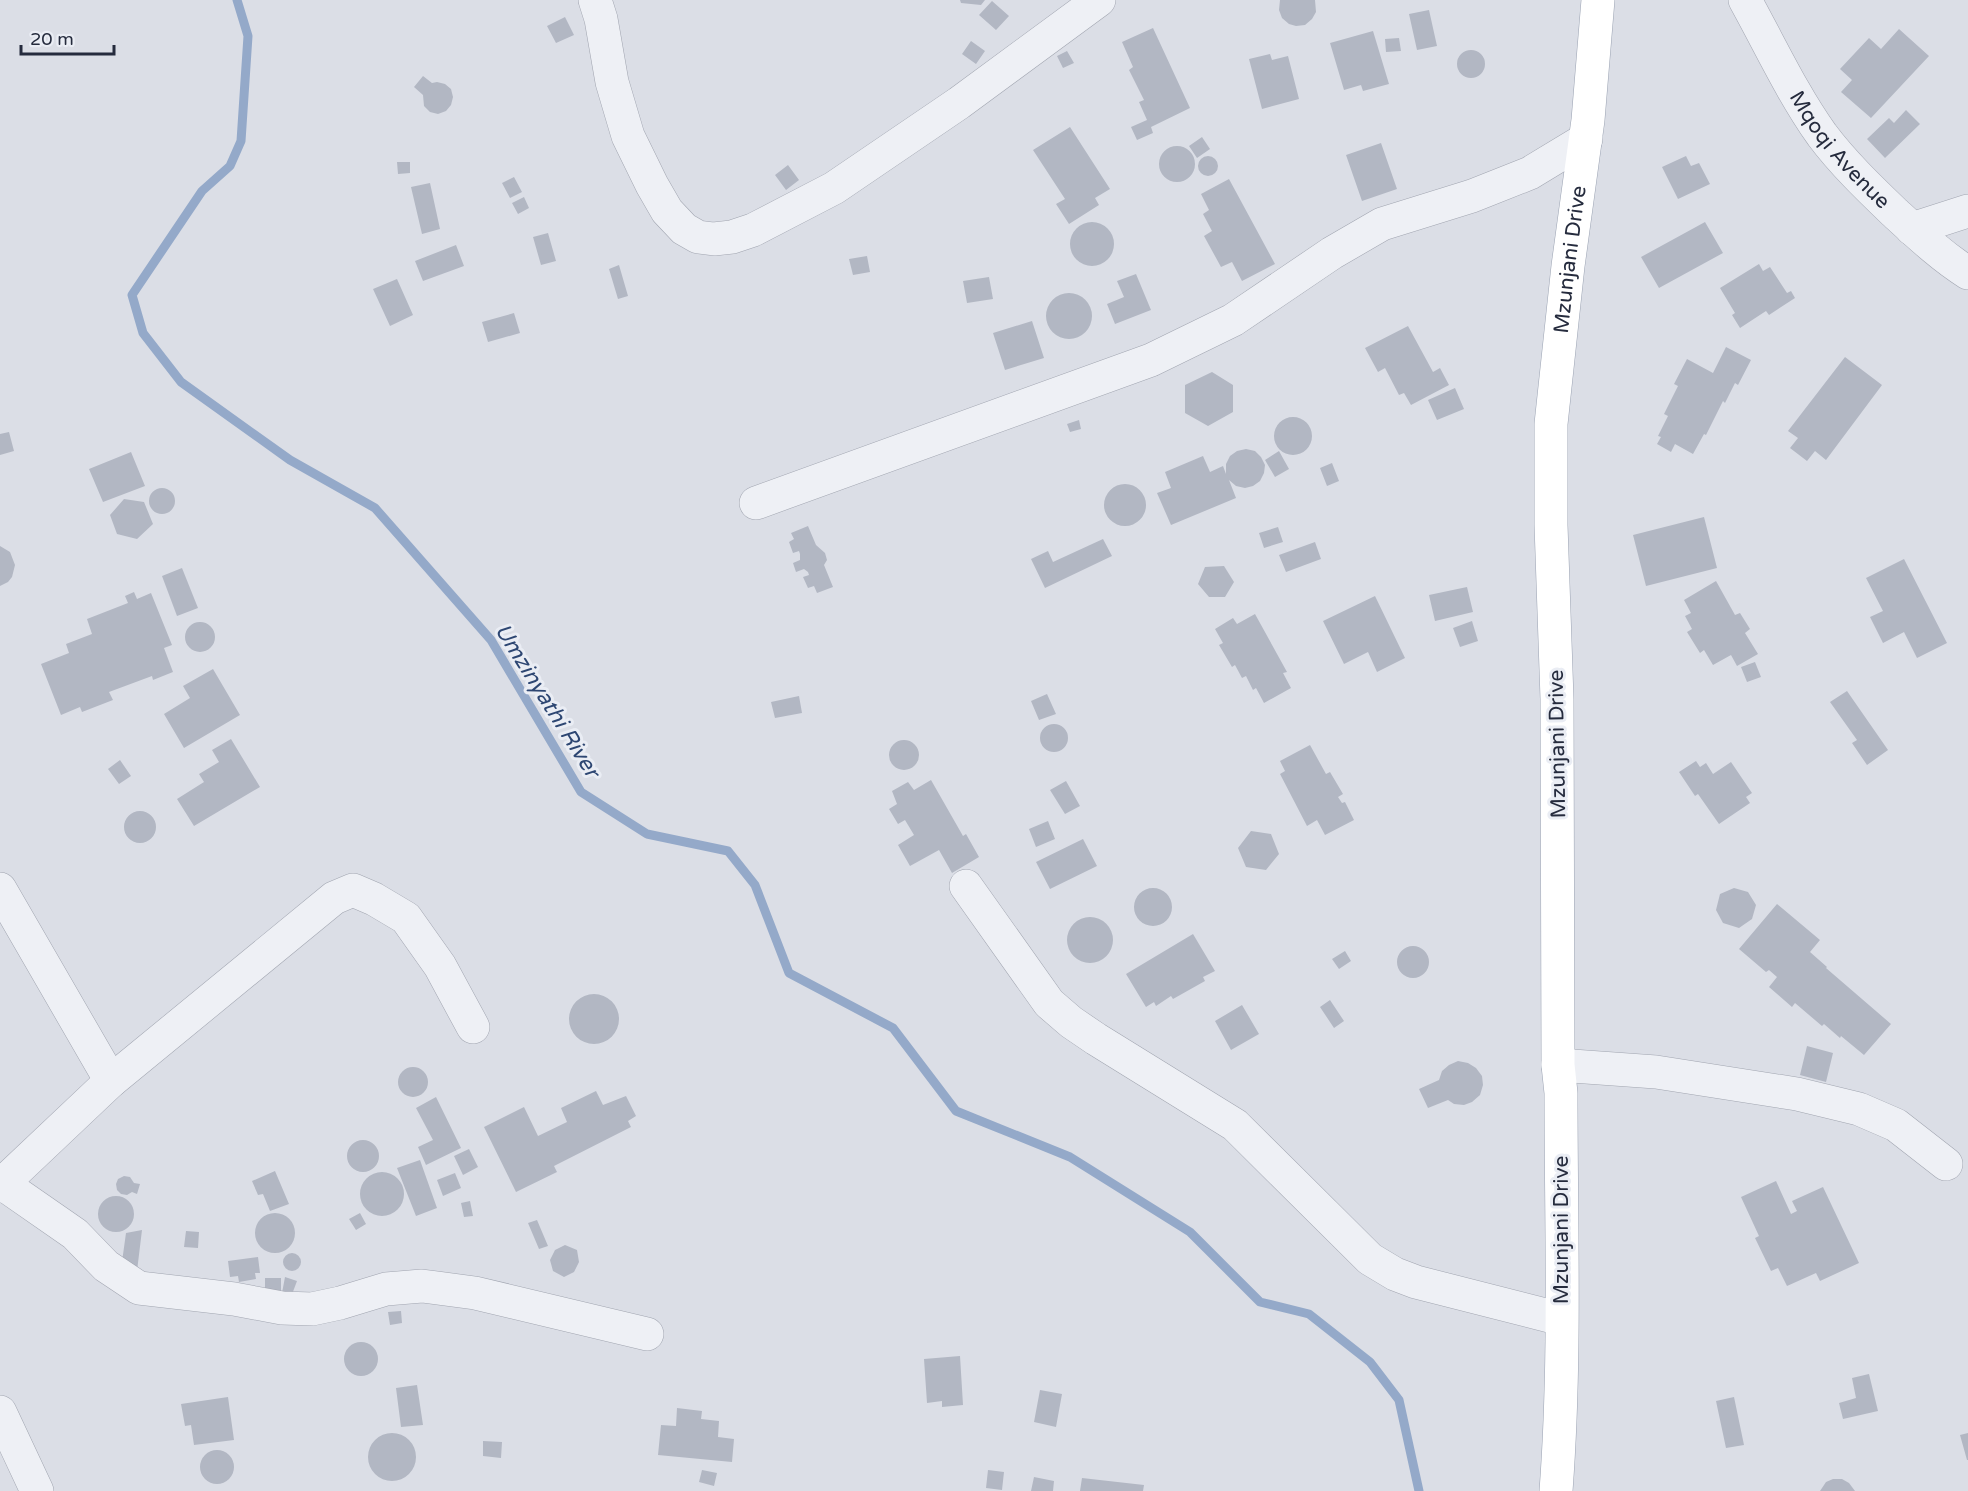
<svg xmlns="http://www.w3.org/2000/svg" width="1968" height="1491" font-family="'Varela Round',sans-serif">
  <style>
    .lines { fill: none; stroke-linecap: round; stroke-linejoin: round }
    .stream { stroke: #94a9c9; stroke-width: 9 }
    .building { fill: #b2b7c3 }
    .minor-casing { stroke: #a1a5b0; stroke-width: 34 }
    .major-casing { stroke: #9aa2b2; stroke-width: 34 }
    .minor { stroke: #eef0f5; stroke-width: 33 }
    .major { stroke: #fff; stroke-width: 33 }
    .labels { text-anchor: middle; stroke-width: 6; stroke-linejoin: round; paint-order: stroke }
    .street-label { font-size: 21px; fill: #252b3d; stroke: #eaedf4 }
    .water-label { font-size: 22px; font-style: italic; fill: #2d4672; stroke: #eaedf4 }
  </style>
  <rect width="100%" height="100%" fill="#dbdee6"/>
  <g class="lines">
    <!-- stream -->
    <path class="stream" d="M237,0L248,36L241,141L230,166L202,191L132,295L143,333L181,382L290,460L375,508L491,640L581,792L647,834L728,851L755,885L789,973L893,1028L956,1111L1070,1157L1190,1232L1260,1302L1309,1314L1370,1362L1399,1400L1419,1491"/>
  </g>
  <!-- building -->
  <path class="building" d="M960,0H985L981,5L961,3Z
    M1280,0H1315L1316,12L1312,19L1305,25L1296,26L1289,24L1282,18L1279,10Z
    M992,1L1009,16L996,30L979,15Z
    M1429,10L1437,46L1417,50L1409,14Z
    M565,17L574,35L556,43L547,26Z
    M1153,28L1190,108L1151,127L1153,133L1137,140L1131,127L1147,120L1139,102L1144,100L1129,70L1133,67L1122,42Z
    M1899,29L1929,56L1871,118L1841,92L1852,80L1840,69L1869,38L1881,49Z
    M1373,31L1389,84L1363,91L1361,85L1344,90L1330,43Z
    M1399,38L1401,51L1386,52L1385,39Z
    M971,41L985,51L976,64L962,54Z
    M1457 64a14 14 0 1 1 28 0a14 14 0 1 1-28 0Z
    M1067,51L1074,63L1063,68L1057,56Z
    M1270,54L1272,60L1288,56L1299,99L1262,109L1249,59Z
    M423,76L432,83L437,82L445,84L451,89L453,97L451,105L446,111L438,114L430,112L424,106L423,95L414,87Z
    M1906,110L1920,124L1885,158L1867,139L1889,118L1894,123Z
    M1070,127L1110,189L1095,198L1099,205L1069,224L1056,204L1065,199L1033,150Z
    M1202,137L1210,149L1197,158L1189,146Z
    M1381,143L1397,189L1362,201L1346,155Z
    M1159 164a18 18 0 1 1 36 0a18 18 0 1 1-36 0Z
    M1198 166a10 10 0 1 1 20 0a10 10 0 1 1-20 0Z
    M1686,156L1691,166L1699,163L1710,184L1678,199L1662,167Z
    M397,162H410V173L398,174Z
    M788,165L799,180L786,190L775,175Z
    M514,177L522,192L510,198L502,183Z
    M1229,179L1275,264L1242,281L1232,262L1221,267L1204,236L1212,231L1203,214L1209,210L1201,194Z
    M430,183L440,229L422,234L411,187Z
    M524,197L529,208L518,214L512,203Z
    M1070 244a22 22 0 1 1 44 0a22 22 0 1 1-44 0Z
    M1705,222L1723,253L1659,288L1641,257Z
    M548,233L556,261L541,265L533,237Z
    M456,245L464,266L423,281L415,261Z
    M867,256L870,272L853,275L849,259Z
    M1759,264L1763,271L1770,267L1787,293L1791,291L1795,298L1769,315L1766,311L1740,328L1732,315L1735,313L1720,288Z
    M619,265L628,296L618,299L609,269Z
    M1136,274L1151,310L1115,324L1107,304L1124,297L1117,281Z
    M989,277L993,299L967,303L963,281Z
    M397,279L413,315L390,326L373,289Z
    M1046 316a23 23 0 1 1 46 0a23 23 0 1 1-46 0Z
    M514,313L520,333L488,342L482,322Z
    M1032,321L1044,358L1005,370L993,333Z
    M1408,326L1433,372L1440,368L1449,385L1411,405L1404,393L1399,395L1385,368L1378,372L1365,348Z
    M1726,347L1751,360L1738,385L1735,383L1725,403L1723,401L1706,435L1704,434L1693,454L1675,444L1671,452L1657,444L1661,437L1658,436L1668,416L1664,414L1678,386L1674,384L1687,359L1713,373Z
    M1845,357L1882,385L1826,460L1815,451L1807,461L1790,448L1798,438L1788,431Z
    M1212,372L1233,385V412L1208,426L1185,413V385Z
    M1455,388L1464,409L1437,420L1428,400Z
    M1274 436a19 19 0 1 1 38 0a19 19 0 1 1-38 0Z
    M1079,420L1081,429L1070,432L1067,424Z
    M9,432L14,451L0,455V434Z
    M1246,449L1255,451L1261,457L1265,465L1264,473L1260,481L1253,486L1245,488L1236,486L1229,480L1236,498L1171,525L1157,493L1171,488L1165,472L1203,456L1210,472L1223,466L1226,474V464L1230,456L1237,451Z
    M1279,451L1289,469L1275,477L1265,460Z
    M131,452L145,486L103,502L89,469Z
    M1332,463L1339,481L1327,486L1320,468Z
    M1104 505a21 21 0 1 1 42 0a21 21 0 1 1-42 0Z
    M149 501a13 13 0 1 1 26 0a13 13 0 1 1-26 0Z
    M124,499L144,502L153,524L137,539L117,534L110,515Z
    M1704,517L1717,568L1646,586L1633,535Z
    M808,526L816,545L825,553L827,560L824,565L833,587L817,593L814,586L808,588L803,577L809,575L808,572L804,569L796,572L793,563L800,560V554L799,551L793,553L789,542L794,539L791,533Z
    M1278,527L1283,542L1264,548L1259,533Z
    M1103,539L1112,556L1045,588L1031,559L1048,551L1053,562Z
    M1315,542L1321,559L1286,572L1279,555Z
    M0,546L10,552L15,565L12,577L8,582L0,586Z
    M1904,559L1947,643L1917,658L1904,632L1883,643L1870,617L1883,611L1866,578Z
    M1224,566L1234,582L1225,597H1209L1198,584L1205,567Z
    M182,568L198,608L177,616L162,576Z
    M1716,581L1735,615L1740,613L1750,629L1745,633L1758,654L1737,666L1731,655L1713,665L1704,650L1700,653L1687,632L1692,629L1685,616L1691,613L1684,600Z
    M1467,587L1473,612L1435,621L1429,595Z
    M134,592L137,599L151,593L172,645L164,648L173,672L153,680L152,676L109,692L113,700L82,712L80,707L61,715L41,664L69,653L66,644L92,634L87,619L128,603L125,596Z
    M1375,596L1405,658L1377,672L1368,652L1344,664L1323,621Z
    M1255,614L1287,672L1283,673L1291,688L1264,703L1256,688L1253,690L1246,676L1242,678L1235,665L1232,667L1219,645L1223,643L1215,629L1233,618L1237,624Z
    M1472,621L1478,641L1460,647L1453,628Z
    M185 637a15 15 0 1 1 30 0a15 15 0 1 1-30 0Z
    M1755,662L1761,677L1747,682L1741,667Z
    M213,669L240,715L184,748L164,714L190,698L183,686Z
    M1847,691L1888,750L1867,765L1852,743L1857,740L1830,702Z
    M1047,694L1056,714L1039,720L1031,701Z
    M799,696L802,713L775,718L771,702Z
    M1040 738a14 14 0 1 1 28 0a14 14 0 1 1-28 0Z
    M231,739L260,787L194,826L177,799L204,782L199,774L219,762L212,750Z
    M889 755a15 15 0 1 1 30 0a15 15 0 1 1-30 0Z
    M1310,745L1326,774L1330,772L1343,794L1338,797L1342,803L1345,802L1354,820L1325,835L1317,820L1307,826L1280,774L1285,771L1280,761Z
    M120,760L131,776L119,784L108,769Z
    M1696,761L1700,767L1706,763L1713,774L1731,762L1752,793L1746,797L1750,803L1719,824L1698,794L1695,796L1679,772Z
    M931,780L963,836L966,834L979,857L952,873L939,850L910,866L898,845L914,835L905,820L898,824L889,809L897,804L892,791L908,782L914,790Z
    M1066,781L1080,806L1065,814L1050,790Z
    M124 827a16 16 0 1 1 32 0a16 16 0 1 1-32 0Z
    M1048,821L1055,839L1036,847L1029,829Z
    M1251,831L1271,834L1279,854L1266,870L1246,867L1238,848Z
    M1083,839L1097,866L1050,889L1036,862Z
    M1134 907a19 19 0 1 1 38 0a19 19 0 1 1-38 0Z
    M1734,888L1748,892L1756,905L1752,919L1739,928L1723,923L1716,910L1720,894Z
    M1777,904L1820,940L1810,952L1827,967L1826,968L1891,1024L1864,1055L1841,1036L1840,1038L1824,1024L1822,1026L1795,1003L1792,1007L1769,987L1777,977L1769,970L1766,972L1739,949Z
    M1067 940a23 23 0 1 1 46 0a23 23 0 1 1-46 0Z
    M1193,934L1215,971L1203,977L1205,981L1173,999L1171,996L1156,1006L1154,1002L1146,1007L1126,974Z
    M1397 962a16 16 0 1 1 32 0a16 16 0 1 1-32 0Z
    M1345,951L1351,961L1339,969L1332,959Z
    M569 1019a25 25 0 1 1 50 0a25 25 0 1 1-50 0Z
    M1330,1000L1344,1021L1334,1028L1320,1007Z
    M1242,1005L1259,1034L1231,1050L1215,1021Z
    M1807,1046L1833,1053L1826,1082L1800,1075Z
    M1458,1061L1468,1063L1476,1068L1482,1076L1483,1085L1480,1095L1472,1102L1464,1105L1454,1104L1448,1100L1428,1108L1419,1089L1439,1080L1442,1071L1449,1065Z
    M398 1082a15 15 0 1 1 30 0a15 15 0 1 1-30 0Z
    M596,1091L603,1105L626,1096L636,1116L628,1121L631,1127L554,1166L557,1172L516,1192L484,1127L524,1107L538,1136L567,1122L561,1108Z
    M436,1097L461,1148L426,1165L418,1147L433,1140L416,1108Z
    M347 1156a16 16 0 1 1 32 0a16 16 0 1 1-32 0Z
    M469,1149L478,1167L463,1175L454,1156Z
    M420,1160L437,1208L416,1216L397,1168Z
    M275,1171L289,1204L270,1211L263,1194L258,1195L252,1181Z
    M360 1194a22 22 0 1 1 44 0a22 22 0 1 1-44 0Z
    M455,1173L461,1188L443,1196L437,1180Z
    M124,1176L130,1177L134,1183L140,1184L137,1194L132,1192L127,1195L121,1194L117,1190L116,1184L118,1179Z
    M1776,1181L1791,1214L1797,1211L1792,1201L1823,1187L1859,1263L1820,1281L1816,1273L1787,1286L1778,1268L1771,1271L1755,1238L1759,1236L1741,1197Z
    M98 1214a18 18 0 1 1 36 0a18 18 0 1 1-36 0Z
    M470,1201L473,1216L464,1217L461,1203Z
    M360,1213L366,1224L356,1230L349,1219Z
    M255 1233a20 20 0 1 1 40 0a20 20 0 1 1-40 0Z
    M537,1220L548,1246L539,1249L528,1223Z
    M142,1230L137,1271L121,1269L126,1233Z
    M186,1231L199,1232L198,1248L184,1247Z
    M565,1245L577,1250L579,1262L574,1272L564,1277L553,1271L550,1260L555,1250Z
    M283 1262a9 9 0 1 1 18 0a9 9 0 1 1-18 0Z
    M258,1257L260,1273H255L256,1279L239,1282L238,1276L230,1277L228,1261Z
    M285,1277L297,1281L291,1297L282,1293Z
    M265,1278H281V1294H265Z
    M401,1311L402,1323L390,1325L388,1312Z
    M344 1359a17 17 0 1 1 34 0a17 17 0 1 1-34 0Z
    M960,1356L963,1405L942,1407V1401L927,1403L924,1359Z
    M1869,1374L1878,1411L1843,1419L1839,1403L1856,1398L1852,1378Z
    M417,1385L423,1425L401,1427L396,1388Z
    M1040,1390L1062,1394L1056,1427L1034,1422Z
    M228,1397L234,1440L194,1445L191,1425L185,1426L181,1404Z
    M1734,1397L1744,1445L1726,1448L1716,1401Z
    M677,1408L702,1411L701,1419L719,1421L718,1437L734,1439L732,1462L658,1455L661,1425L676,1426Z
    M1968,1433V1460H1967L1960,1435Z
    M368 1457a24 24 0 1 1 48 0a24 24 0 1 1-48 0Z
    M483,1441L502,1442L501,1458L483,1456Z
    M200 1467a17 17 0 1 1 34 0a17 17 0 1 1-34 0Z
    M702,1470L717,1473L714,1486L699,1482Z
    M988,1470L1004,1472L1002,1490L986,1488Z
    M1034,1477L1054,1481L1053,1491H1031Z
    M1082,1478L1144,1485L1143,1491H1080Z
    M1833,1479H1842L1849,1483L1855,1491H1820L1826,1482Z"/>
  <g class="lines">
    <defs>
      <g id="minor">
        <path d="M595,0L601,19L612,82L628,136L652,185L667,211L684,229L698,237L714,239L732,237L753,230L834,188L959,103L1099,0"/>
        <path id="s1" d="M1745,0C1770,45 1792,93 1822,135C1843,163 1869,188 1894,212C1917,233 1941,256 1968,273"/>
        <path d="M1912,229L1968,211"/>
        <path d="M756,503L1151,360L1233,320L1332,253L1382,224L1472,196L1530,173L1586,139"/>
        <path d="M966,886L1049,1003L1071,1022L1096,1039L1235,1125L1370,1259L1395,1274L1416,1282L1561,1319"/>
        <path d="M0,889L111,1081"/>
        <path d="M1558,1065L1656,1072L1797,1094L1859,1109L1896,1125L1946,1164"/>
        <path d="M3,1184L75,1234L106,1266L139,1288L234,1299L282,1308L312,1309L340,1303L386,1289L422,1286L475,1293L647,1334"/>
        <path d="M0,1186L111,1081L334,898L353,890L374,899L406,918L440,966L473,1027"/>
        <path d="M0,1412L37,1491"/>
      </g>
      <g id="major">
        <path id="s2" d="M1556,1491C1566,1359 1561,1225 1561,1093L1558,1065L1557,699L1551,525V424L1568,266L1588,120L1598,0"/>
      </g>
    </defs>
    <!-- minor casing -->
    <use href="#minor" class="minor-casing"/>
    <!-- major casing -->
    <use href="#major" class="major-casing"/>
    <!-- minor -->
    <use href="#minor" class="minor"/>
    <!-- major -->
    <use href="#major" class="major"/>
  </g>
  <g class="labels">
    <!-- street labels -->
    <g class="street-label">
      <text dy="7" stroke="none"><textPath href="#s1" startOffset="178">Mqoqi Avenue</textPath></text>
      <text dy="7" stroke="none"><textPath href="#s2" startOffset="1233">Mzunjani Drive</textPath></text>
      <text transform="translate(1557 744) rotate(-91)" y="7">Mzunjani Drive</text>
      <text transform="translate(1561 1230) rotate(-90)" y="7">Mzunjani Drive</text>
    </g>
    <!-- water labels -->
    <g class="water-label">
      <text transform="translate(548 700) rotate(58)" y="8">Umzinyathi River</text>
    </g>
  </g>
  <!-- scale -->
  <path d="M21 45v9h93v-9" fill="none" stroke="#252b3d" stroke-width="3"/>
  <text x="30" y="45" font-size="18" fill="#252b3d" stroke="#eaedf4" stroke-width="4.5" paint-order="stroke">20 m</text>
</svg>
